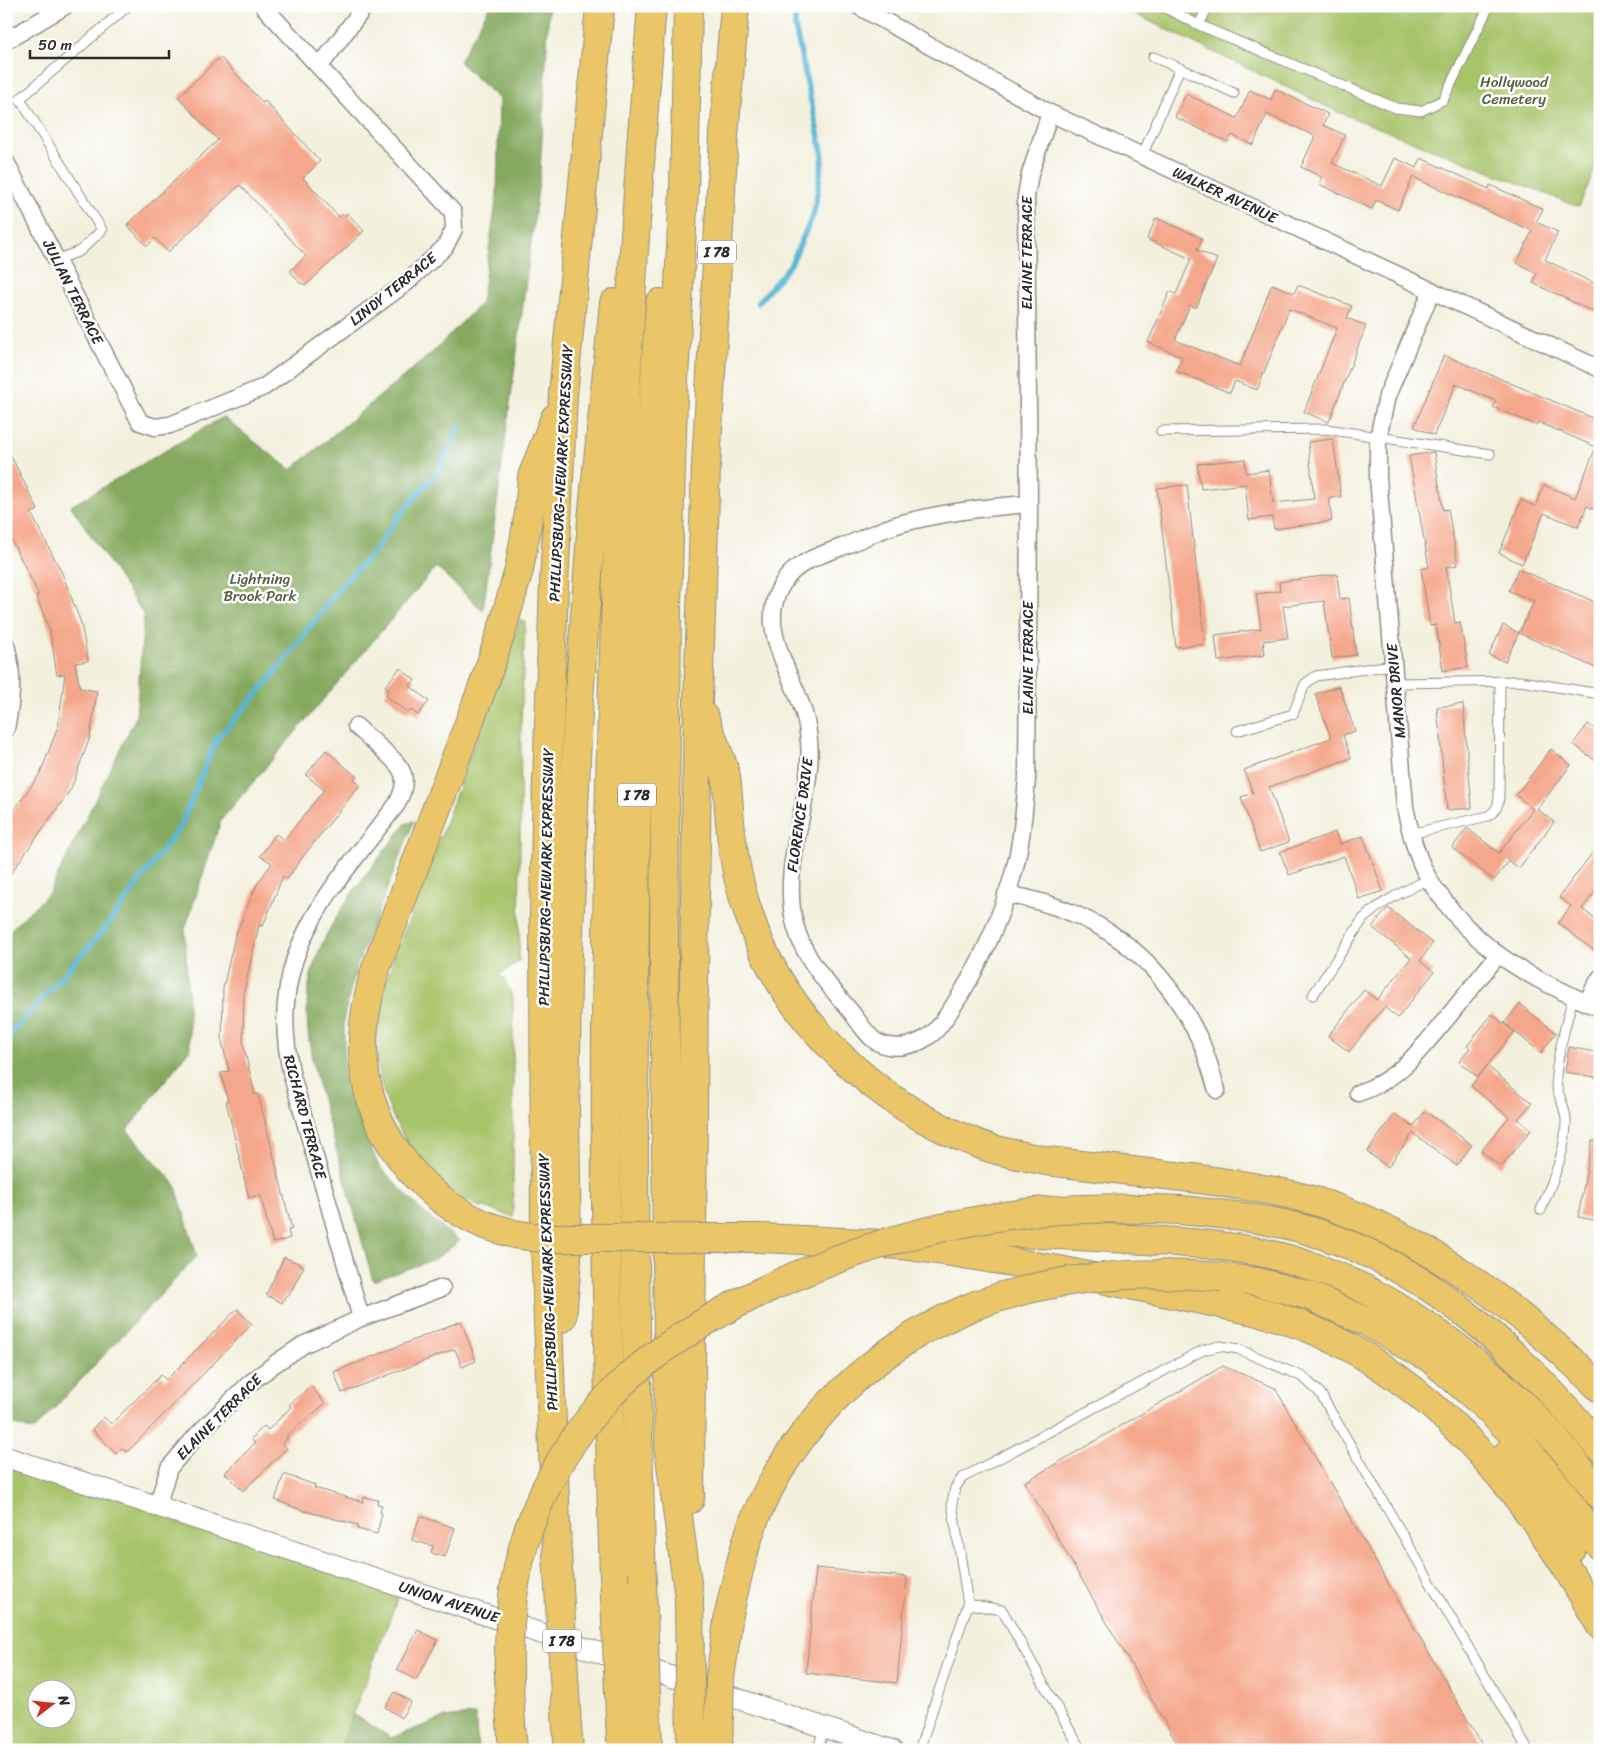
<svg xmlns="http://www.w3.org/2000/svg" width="1606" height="1756" font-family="Sriracha,sans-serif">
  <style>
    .green { fill: #a7c46b; stroke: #69784b; fill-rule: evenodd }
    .forest { fill: #85aa5f; stroke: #586a45 }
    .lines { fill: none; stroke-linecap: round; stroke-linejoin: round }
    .stream { stroke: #57b6d6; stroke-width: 5.5 }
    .building { fill: #f5a78b }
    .service-casing { stroke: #8f8e84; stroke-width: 11 }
    .minor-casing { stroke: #8f8e84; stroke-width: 19 }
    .tertiary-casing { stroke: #8f8e84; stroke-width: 22 }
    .motorway-casing { stroke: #8f8e84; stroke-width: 30 }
    .service { stroke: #fff; stroke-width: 9 }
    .minor { stroke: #fff; stroke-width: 16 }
    .tertiary { stroke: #fff; stroke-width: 20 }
    .motorway { stroke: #ebc669; stroke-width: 28 }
    .motorway-bridge-casing { stroke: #8f8e84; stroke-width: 30; stroke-linecap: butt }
    .motorway-bridge { stroke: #ebc669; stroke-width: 28 }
    .labels { text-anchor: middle; stroke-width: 5; stroke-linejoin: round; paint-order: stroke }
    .shield { fill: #fff; stroke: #6b6b6b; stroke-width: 1 }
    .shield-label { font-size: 14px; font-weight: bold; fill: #2b2b2b }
    .park-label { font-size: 15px; fill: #566141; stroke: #fff }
    .street-label { font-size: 15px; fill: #2b2b2b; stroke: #fff }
  </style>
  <rect width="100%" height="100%" fill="#fff"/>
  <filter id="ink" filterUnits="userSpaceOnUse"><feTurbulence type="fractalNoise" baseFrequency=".02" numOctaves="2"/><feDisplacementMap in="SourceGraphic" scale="10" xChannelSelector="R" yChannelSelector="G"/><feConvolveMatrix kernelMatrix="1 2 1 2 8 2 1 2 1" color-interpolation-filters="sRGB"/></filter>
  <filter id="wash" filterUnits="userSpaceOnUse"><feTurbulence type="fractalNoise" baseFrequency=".0096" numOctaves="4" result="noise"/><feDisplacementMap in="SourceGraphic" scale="20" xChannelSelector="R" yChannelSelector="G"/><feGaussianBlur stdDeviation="1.12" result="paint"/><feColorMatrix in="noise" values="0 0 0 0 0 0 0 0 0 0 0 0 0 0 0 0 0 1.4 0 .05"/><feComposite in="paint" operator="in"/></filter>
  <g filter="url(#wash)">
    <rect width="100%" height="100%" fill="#f3f0dd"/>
    <!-- green -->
    <path class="green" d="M1118,6H1600V157L1579,207L1338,112Z
      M520,620L525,622L521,722L519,961L498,976L504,978L513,998V1217L481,1206L482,1209C466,1199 448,1190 435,1177C390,1132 366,1067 380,1004C386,977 396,951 407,925C416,902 425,878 434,855C462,777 491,699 520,620Z
      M6,1457L402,1587L353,1714L391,1738L444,1718L475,1715L478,1750H6ZM38,1688H68V1718H38Z"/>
    <!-- forest -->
    <path class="forest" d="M490,6H549L540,174L483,611L436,567L221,820L185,929L190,1049L127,1130L175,1184L197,1256L33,1431L6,1422V934L49,893L136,717L144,615L71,506L223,417L291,470L433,352L481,303L497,195L499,99L459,62Z
      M414,821L357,965L344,1017V1075L378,1165L423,1212L460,1241L435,1259L373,1281C361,1237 349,1193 336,1149C320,1088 292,1019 317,956C336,907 373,867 405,824Z
      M353,1714L391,1738L444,1718L475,1715L478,1750H339Z"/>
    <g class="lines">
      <!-- stream -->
      <path class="stream" d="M758,303L791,264L814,213L823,156L795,27L794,6
        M6,1038L104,930L181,825L216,740L271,678L344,582L375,551L398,517L439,470L459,427"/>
    </g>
    <g id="blocks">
      <!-- building -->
      <path class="building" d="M220,57L263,103L265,101L320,161L303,178L339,217L343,214L345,216L347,213L364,231L306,285L300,283L290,271L306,256L240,185L168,252L155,238L147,246L127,225L218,140L178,97Z
        M1275,89L1328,114L1323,125L1345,135L1332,163L1382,186L1395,158L1417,168L1421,158L1489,189L1490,185L1543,209L1536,222L1558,232L1545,260L1600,286V315L1533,283L1537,273L1517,263L1532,231L1413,177L1398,210L1376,200L1372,209L1319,184L1322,177L1301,167L1315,136L1267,114L1253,145L1232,135L1228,142L1175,117L1186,94L1237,118L1250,90L1271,100Z
        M1156,218L1202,238L1197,250L1217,259L1196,308L1190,305L1175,340L1240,366L1272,284L1294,293L1298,285L1352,306L1347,318L1366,326L1329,422L1304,412L1337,328L1289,309L1257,390L1235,381L1230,393L1176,371L1182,357L1148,342L1170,291L1176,294L1191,259L1147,239Z
        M1444,355L1600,421V512L1587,506L1578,527L1544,513L1522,564L1499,553L1521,500L1535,506L1544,485L1575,498L1596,447L1538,422L1536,425L1493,407L1496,401L1456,384L1434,435L1414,427Z
        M1333,439L1341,497L1329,498L1332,521L1274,529L1272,517L1249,520L1245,484L1201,489L1197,464L1245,459L1246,473L1269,470L1273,503L1314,499L1308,442Z
        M6,446L38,510L31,513L62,573L81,623L88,661L75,663L80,688L97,691L90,737L71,789L6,880V822L41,772L58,726L65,674L57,675L50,631L36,596L39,595L6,529Z
        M1434,452L1443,510L1448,509L1458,565L1446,567L1455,623L1460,622L1468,667L1443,671L1436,625L1430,626L1421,569L1429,567L1409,456Z
        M1187,485L1205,644L1176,647L1157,488Z
        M1518,569L1600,604V670L1519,633L1534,601L1509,591Z
        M1337,574L1340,599L1349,598L1356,655L1332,658L1324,601L1283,606L1288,638L1263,641L1265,655L1218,661L1215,635L1261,629L1256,594L1280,591L1279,582Z
        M1503,625L1519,633L1505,662L1489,655Z
        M400,668L415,680L410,686L429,701L418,715L411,710L408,713L385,695L389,689L385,686Z
        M1339,686L1355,731L1343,735L1351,758L1269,787L1289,842L1260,852L1241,797L1253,793L1244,770L1331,738L1315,694Z
        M1463,704L1472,808L1447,810L1437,707Z
        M1588,724L1600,733V764L1573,744Z
        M1551,749L1571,765L1537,809L1554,822L1519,868L1506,859L1509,861L1494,880L1452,848L1467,828L1499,853L1533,809L1516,795Z
        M326,750L356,776L354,779L360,785L304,855L287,879L283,876L263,926L259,925L244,991L243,1043L255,1095L258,1094L292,1229L288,1230L290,1238L273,1243L260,1195L249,1198L226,1101H228L221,1073L229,1071L222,1042L223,988L235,936L256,886L272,863L260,856L276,834L284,840L324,790L306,775Z
        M1335,832L1340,844L1363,836L1383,891L1359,899L1344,856L1289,875L1280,852Z
        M1600,843V885L1582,909L1600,923V955L1558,923L1571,906L1559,897Z
        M1388,908L1433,943L1420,961L1434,972L1398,1018L1384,1007L1349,1052L1328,1036L1364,990L1377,1000L1411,958L1372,927Z
        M1520,1004L1556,1033L1541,1053L1504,1023Z
        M1492,1014L1514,1032L1478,1077L1459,1062L1470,1048L1467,1046Z
        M1569,1047L1600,1053V1078L1565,1072Z
        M1487,1066L1532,1103L1518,1119L1531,1130L1501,1167L1481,1151L1509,1117L1471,1086Z
        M1425,1111L1472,1145L1457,1166L1413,1133L1388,1167L1367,1152L1395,1114L1413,1127Z
        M1592,1141H1600V1221L1578,1217Z
        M284,1257L304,1266L289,1296L286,1295L282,1303L266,1295Z
        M237,1309L252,1324L127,1452L122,1448L116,1454L92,1429L104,1417L111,1424L161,1375L166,1380Z
        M461,1321L476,1361L462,1367L455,1349L342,1393L334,1372Z
        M1223,1366L1275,1388L1485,1750H1181L1025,1482Z
        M311,1386L325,1404L286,1436L288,1438L282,1443L287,1448L243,1491L225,1473L255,1443L251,1439L264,1426L268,1430L291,1407L289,1405Z
        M284,1474L315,1485L314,1488L363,1502L364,1497L378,1500L377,1504L382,1505L380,1512L382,1513L377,1534L357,1529L358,1525L305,1511L275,1500Z
        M420,1516L455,1528L445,1557L431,1553L433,1546L412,1540Z
        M816,1568L907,1577L897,1683L806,1673Z
        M418,1630L438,1640L416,1680L397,1669Z
        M395,1692L411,1702L401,1718L385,1707Z"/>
    </g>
  </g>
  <g filter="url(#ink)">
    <use href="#blocks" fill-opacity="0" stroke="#8f8e84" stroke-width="1"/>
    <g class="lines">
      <defs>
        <path id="service" d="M1161,6L1199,25
          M1208,6L1199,25L1396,108L1421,111L1443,100L1489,6
          M1180,68L1234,93
          M1142,156L1180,68L1153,57
          M56,260L80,251L102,230L20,99L128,6
          M1161,431L1326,429L1490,454
          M1395,683L1520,681L1600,694
          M1237,731L1293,714L1305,684L1316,676L1393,665
          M1410,834L1488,816C1496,811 1498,807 1499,797L1500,681
          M1313,995L1363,919C1382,901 1405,891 1429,879
          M1541,1210C1552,1182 1567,1150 1566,1119C1565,1104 1554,1090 1556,1075C1558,1051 1567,1021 1573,997
          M968,1604L1002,1610L1081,1750
          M818,1750L824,1727
          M919,1750L968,1604L952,1503L955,1488L962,1478L1203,1350L1220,1346L1238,1349L1303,1377L1320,1393L1528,1750"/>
        <path id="minor" d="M858,6L1050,113L1600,369
          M6,41L65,6
          M320,66L365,6
          M6,162L140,422L155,427L170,425L264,387L406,283L445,247L454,229L453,212L263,6
          M1432,290L1387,396L1378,438V477L1405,807C1410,831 1416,857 1429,879C1432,886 1438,892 1442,898C1472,940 1511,967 1558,989C1572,996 1585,1003 1600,1008
          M1029,504C987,507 944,512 903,523C883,528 862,539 842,547C823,554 803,560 789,575C753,617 786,662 801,704C805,715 808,729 809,741C811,759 808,778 805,796C797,842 781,891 799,937C810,966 833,990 852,1013C858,1021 869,1038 877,1042C896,1052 919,1045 933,1033C940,1027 945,1018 950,1011C979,968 1000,921 1014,871C1022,841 1024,810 1027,779L1029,504L1026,196L1030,174L1050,113
          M6,645C14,673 12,701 6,729
          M356,726C365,734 374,742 383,750C403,768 411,777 397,804C328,895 264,952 292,1076L361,1318
          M1006,894C1096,910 1158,954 1198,1036C1207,1053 1211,1072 1217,1090
          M1586,1003L1600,978
          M1358,1093C1399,1080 1420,1050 1447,1018C1464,997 1481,976 1498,955
          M157,1506L169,1468L198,1434L250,1383L276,1363L303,1345L361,1318L442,1288"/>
        <path id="tertiary" d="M6,1457L221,1527L892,1750"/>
        <path id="motorway" d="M688,6L684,190L673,399L667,605L664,940L669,1450L689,1598
          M704,717C710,734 723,761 726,777C729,798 729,820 732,841C735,866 741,892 749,915C783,1020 879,1107 981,1145C1002,1153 1025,1156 1047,1161C1098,1167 1149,1173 1200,1179C1239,1185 1278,1190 1315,1201C1425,1235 1519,1308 1600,1388
          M1181,1210C1229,1215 1277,1219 1323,1235C1436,1273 1526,1358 1600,1448
          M485,1225C416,1195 365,1127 363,1051C362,1022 368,995 376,968L485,681L503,626L519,570L529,513L532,477L555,418
          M953,1231C1012,1232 1071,1236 1130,1239C1176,1242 1223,1244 1269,1254C1399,1284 1524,1388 1600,1496
          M762,1238L902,1245L951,1252L1059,1270L1264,1313C1419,1355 1526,1490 1600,1625
          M1222,1277L1258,1282L1310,1296L1367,1322L1430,1358L1483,1404L1516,1437L1560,1490L1600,1546
          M562,1318L567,1260L565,1113L567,979L578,712L592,520L614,303
          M1508,1453L1540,1496L1572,1548
          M690,1499L694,972L698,701L706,466L724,135L735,6
          M557,1553L545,1243L544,915L547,782L554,585L563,395L600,6
          M614,1573C595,1050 609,528 652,6
          M642,1586C629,1159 629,730 660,303
          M729,1614C736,1582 743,1549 755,1518C797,1420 877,1344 976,1305
          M567,1728L569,1750"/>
      </defs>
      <!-- service casing -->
      <use href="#service" class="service-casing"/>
      <!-- minor casing -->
      <use href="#minor" class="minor-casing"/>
      <!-- tertiary casing -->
      <use href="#tertiary" class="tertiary-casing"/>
      <!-- motorway casing -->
      <use href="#motorway" class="motorway-casing"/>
      <!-- service -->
      <use href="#service" class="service"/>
      <!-- minor -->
      <use href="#minor" class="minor"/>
      <!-- tertiary -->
      <use href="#tertiary" class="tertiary"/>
      <!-- motorway -->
      <use href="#motorway" class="motorway"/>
      <defs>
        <path id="motorway-bridge" d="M485,1225L514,1234L541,1238H762
          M976,1305C1055,1276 1140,1270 1222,1277
          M557,1553L567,1728
          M614,1573L621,1741
          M642,1586L648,1750
          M689,1598L691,1750
          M513,1750C507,1676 504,1603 528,1531C545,1481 574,1433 610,1395C647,1356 693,1327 740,1302C830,1256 925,1225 1026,1213C1078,1207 1129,1208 1181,1210
          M718,1750L720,1678L729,1614"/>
      </defs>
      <!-- motorway-bridge casing -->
      <use href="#motorway-bridge" class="motorway-bridge-casing"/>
      <!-- motorway-bridge -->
      <use href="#motorway-bridge" class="motorway-bridge"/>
    </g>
  </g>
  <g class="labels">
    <!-- shield labels -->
    <g class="shield">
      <rect x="698" y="240.5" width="38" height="23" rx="4"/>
      <rect x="618" y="783.5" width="38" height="23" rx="4"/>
      <rect x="543" y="1629.5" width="38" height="23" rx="4"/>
    </g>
    <g class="shield-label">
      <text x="717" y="257">I 78</text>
      <text x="637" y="800">I 78</text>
      <text x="562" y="1646">I 78</text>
    </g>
    <!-- park labels -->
    <g class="park-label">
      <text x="1514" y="87">Hollywood<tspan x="1514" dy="17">Cemetery</tspan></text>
      <text x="260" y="584">Lightning<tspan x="260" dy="17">Brook Park</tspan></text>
    </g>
    <!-- street labels -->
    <g class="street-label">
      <text transform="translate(1225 195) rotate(25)" y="5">WALKER AVENUE</text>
      <text transform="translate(1027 253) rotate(-90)" y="5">ELAINE TERRACE</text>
      <text transform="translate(393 289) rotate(-39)" y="5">LINDY TERRACE</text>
      <text transform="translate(73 292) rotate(63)" y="5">JULIAN TERRACE</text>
      <text transform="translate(561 473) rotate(-87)" y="5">PHILLIPSBURG-NEWARK EXPRESSWAY</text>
      <text transform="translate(1028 658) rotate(-90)" y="5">ELAINE TERRACE</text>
      <text transform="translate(1396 691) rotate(-95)" y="5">MANOR DRIVE</text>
      <text transform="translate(800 815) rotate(-82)" y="5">FLORENCE DRIVE</text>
      <text transform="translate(546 877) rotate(-89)" y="5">PHILLIPSBURG-NEWARK EXPRESSWAY</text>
      <text transform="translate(305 1117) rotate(75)" y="5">RICHARD TERRACE</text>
      <text transform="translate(548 1282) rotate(-92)" y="5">PHILLIPSBURG-NEWARK EXPRESSWAY</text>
      <text transform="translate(219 1417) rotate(-45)" y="5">ELAINE TERRACE</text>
      <text transform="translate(449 1602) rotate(18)" y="5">UNION AVENUE</text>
    </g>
  </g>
  <!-- margin -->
  <rect width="1606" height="1756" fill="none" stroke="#fff" stroke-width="25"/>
  <!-- north arrow -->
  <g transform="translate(52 1704) rotate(74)"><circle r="24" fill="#ffffff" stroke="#aaaaaa"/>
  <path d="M0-4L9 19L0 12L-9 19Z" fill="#c8321e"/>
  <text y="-8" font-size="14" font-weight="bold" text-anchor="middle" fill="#2b2b2b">N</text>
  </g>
  <!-- scale -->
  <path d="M30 50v8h139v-8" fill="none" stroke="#2b2b2b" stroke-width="2.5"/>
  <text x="38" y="50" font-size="15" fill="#2b2b2b" stroke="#ffffff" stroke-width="4" paint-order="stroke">50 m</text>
</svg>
